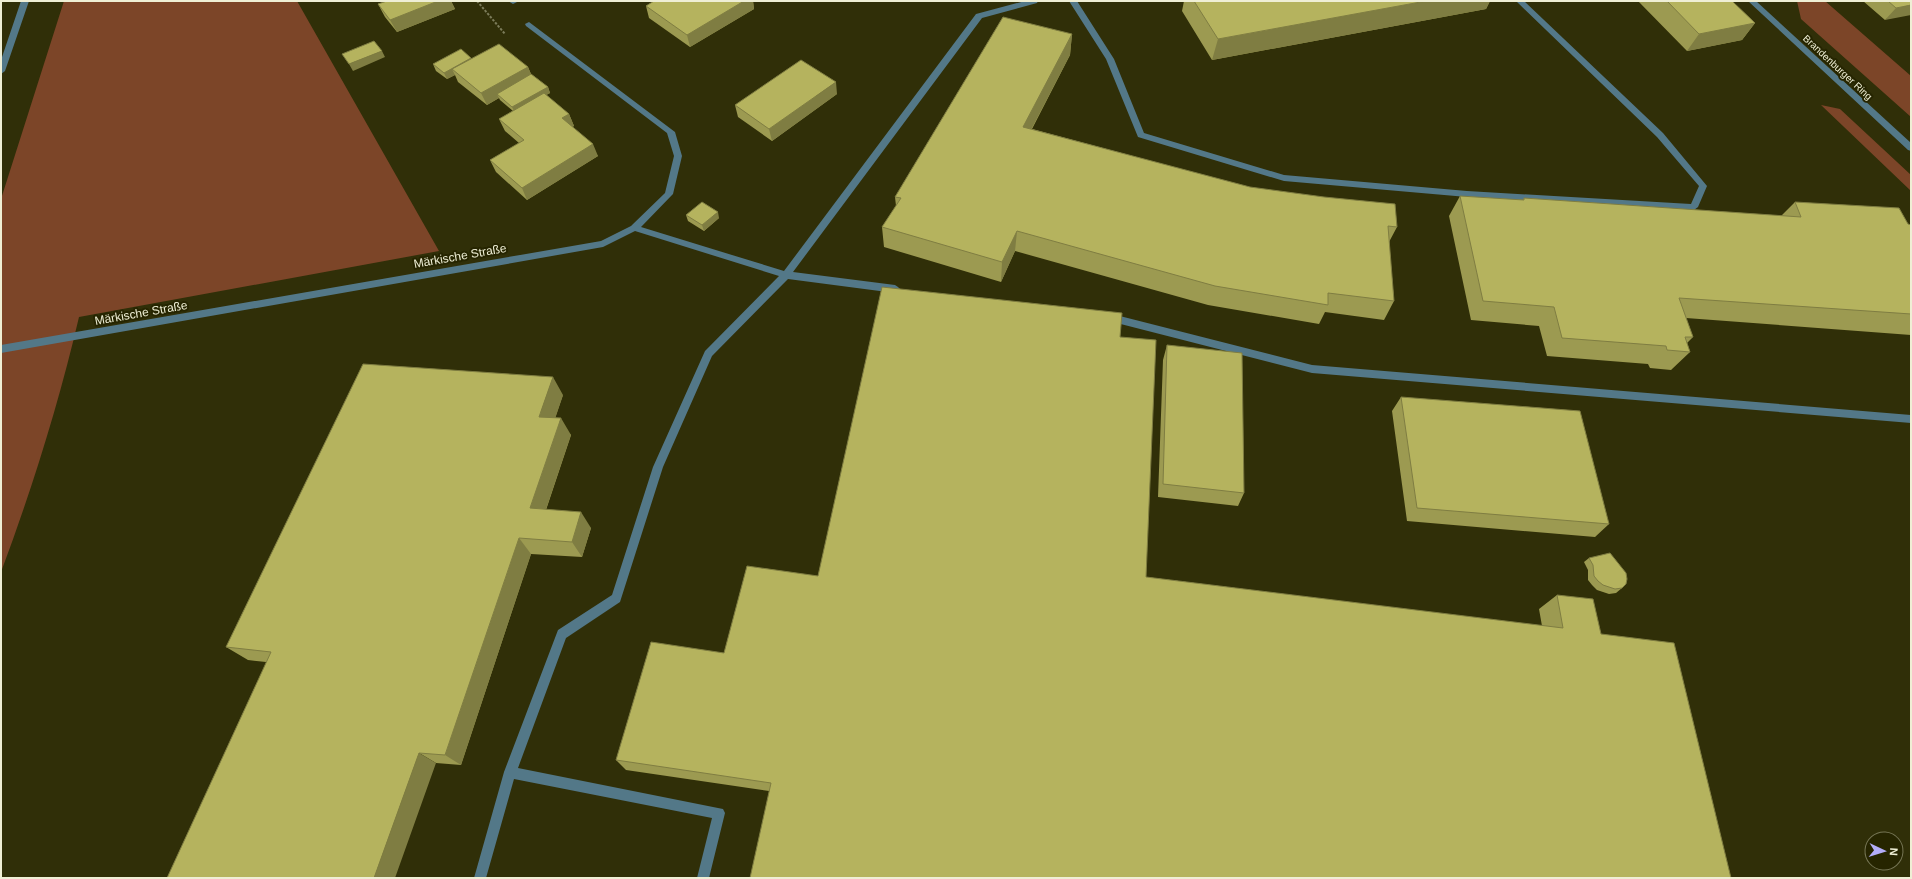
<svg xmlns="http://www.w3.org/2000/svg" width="1912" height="879" font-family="Arial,sans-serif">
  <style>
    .green { fill: #7c4528 }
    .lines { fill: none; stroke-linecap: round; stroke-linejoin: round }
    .path { stroke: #7b7b59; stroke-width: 2; stroke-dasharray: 2.5 1.5; stroke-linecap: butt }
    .minor { fill: #537888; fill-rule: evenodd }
    .wall { fill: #9c9a51 }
    .shaded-wall { fill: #7f7d42 }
    .building { fill: #b5b35e; stroke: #7f7d42 }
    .labels { text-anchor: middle; stroke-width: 4; stroke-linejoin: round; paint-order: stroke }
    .far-street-label { font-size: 10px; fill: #efefd5; stroke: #262500 }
    .street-label { font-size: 12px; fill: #efefd5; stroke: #262500 }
  </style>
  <rect width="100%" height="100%" fill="#302f08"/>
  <!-- green -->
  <path class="green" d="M64,1H297L439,251L79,317C59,403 32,489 1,572V199Z
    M1797,1H1825L1911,76V117L1801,19Z
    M1821,105L1840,109L1911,175V191Z"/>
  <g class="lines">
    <!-- path -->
    <path class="path" d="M477,1L505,34"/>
    <!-- minor -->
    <path class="minor" d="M21,1H29L5,71L1,74V60Z
      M508,1H516L517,2L513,4Z
      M1025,1H1038L1037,3L982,18L793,272L895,285L898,287L900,289L898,291L895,293L788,279L712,356L663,467L620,602L566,638L518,768L723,809L725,813L709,878H697L712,818L514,779L486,878H474L504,772L558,630L612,595L653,467L705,351L779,276L635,231L603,247L1,353V345L601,241L631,226L665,193L674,156L667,133L526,26L525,24L529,22L675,132L682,156L673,194L641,227L784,271L976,14Z
      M1069,1H1077L1114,59L1144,133L1284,175L1467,191L1691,204L1699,186L1657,137L1516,1H1524L1663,133L1707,186L1698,207L1694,210L1467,197L1284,181L1138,137L1106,59Z
      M1748,1H1756L1911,143V151L1908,150Z
      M1108,313L1312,365L1911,415V423L1312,373L1105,320L1103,317L1105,314Z"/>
  </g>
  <!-- wall -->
  <path class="wall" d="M387,1H451L455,9L397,32L385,17L378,4Z
    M654,1H753L754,9L690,47L649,18L646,6Z
    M1184,1H1490L1486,9L1212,60L1182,11Z
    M1638,1H1732L1755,23L1742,40L1687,51Z
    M1863,1H1911L1885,20Z
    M1072,34L1070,55L1032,129L1397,227L1389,242L1394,301L1384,320L1325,312L1319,324L1208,305L1015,251L1001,282L884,247L882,227L896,206L895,197Z
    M471,58L472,59L528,67L531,74L548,87L550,93L546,95L569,114L574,126L572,127L598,156L527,200L496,172L490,160L519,143L505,131L499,119L513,111L500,100L499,98L487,105L458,82L455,75L447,79L436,71L433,64Z
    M837,94L772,141L738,117L735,105Z
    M1460,196L1523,200L1524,198L1781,216L1795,202L1911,225V335L1686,318L1693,337L1687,343L1690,352L1671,370L1650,368L1648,364L1547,356L1539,326L1471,320L1449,216Z
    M686,215L719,218L704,231L688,221Z
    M1120,337L1146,577L1542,626L1539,609L1557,595L1601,634L769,791L626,770L616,760L724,653L818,576Z
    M1167,345L1244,493L1238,506L1158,497L1163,360Z
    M563,395L555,418L571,435L546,510L591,528L582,557L531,554L461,765L436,763L266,662L248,660L226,647Z
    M1401,397L1609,524L1595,537L1407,521L1392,411Z
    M1589,558L1622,588L1616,593L1609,594L1597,590L1592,585L1588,580V570L1584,562Z"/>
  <!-- shaded-wall -->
  <path class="shaded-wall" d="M438,1H451L455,9L397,32L390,20Z
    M744,1H753L754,9L690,47L687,35Z
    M1426,1H1490L1486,9L1212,60L1218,39Z
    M1911,5V15L1885,20L1896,8Z
    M1755,23L1742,40L1687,51L1699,34Z
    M1072,34L1070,55L1022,147L1023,127Z
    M382,51L385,57L353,71L349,64Z
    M471,58L474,64L452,69L455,75L447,79L444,73Z
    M528,67L533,79L497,94L499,98L487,105L481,93Z
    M836,82L837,94L772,141L769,129Z
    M548,87L550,93L515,113L512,107Z
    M569,114L574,126L567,130L562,118Z
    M593,144L598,156L527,200L522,188Z
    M718,212L719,218L704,231L702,225Z
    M1017,231L1015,251L1001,282L1002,262Z
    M553,377L563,395L550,434L539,417Z
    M561,418L571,435L541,524L530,508Z
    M581,512L591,528L582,557L572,542Z
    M519,538L531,554L461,765L445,755Z
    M419,753L436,763L395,878H374Z"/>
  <!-- building -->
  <path class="building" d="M387,1H438L390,20L378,4Z
    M654,1H744L687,35L646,6Z
    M1194,1H1426L1218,39Z
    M1667,1H1732L1755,23L1699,34Z
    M1888,1H1911V5L1896,8Z
    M1003,17L1072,34L1023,127L1250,187L1324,197L1395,204L1397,227L1388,226L1394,301L1328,293V305L1215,286L1017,231L1002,262L882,227L901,198L895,197Z
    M374,41L382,51L349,64L342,54Z
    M499,44L528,67L481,93L452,69Z
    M461,49L471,58L444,73L433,64Z
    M801,60L836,82L769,129L735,105Z
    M531,74L548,87L512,107L497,94Z
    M544,93L569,114L562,118L593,144L522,188L490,160L524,140L499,119Z
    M1460,196L1524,200V198L1801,217L1795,202L1899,208L1908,224L1911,225V314L1679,298L1693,337H1685L1690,352L1667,350L1666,346L1562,338L1554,307L1483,301Z
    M702,202L718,212L702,225L686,215Z
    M882,287L1122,313L1120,337L1156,340L1146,577L1563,628L1557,595L1593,599L1601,634L1674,643L1731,878H750L771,783L616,760L651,642L724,653L747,566L818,576Z
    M1167,345L1242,353L1244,493L1163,484Z
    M363,364L553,377L539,417L561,418L530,508L581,512L572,542L519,538L445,755L419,753L374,878H167L271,652L226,647Z
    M1401,397L1580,411L1609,524L1417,508Z
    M1610,553L1626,573L1627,579L1626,584L1622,588L1615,589L1603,585L1598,581L1594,576L1593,565L1589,558Z"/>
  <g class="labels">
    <!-- far-street labels -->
    <g class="far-street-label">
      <text transform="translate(1838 67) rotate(43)" y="4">Brandenburger Ring</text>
    </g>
    <!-- street labels -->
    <g class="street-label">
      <text transform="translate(460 256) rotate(-10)" y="4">Märkische Straße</text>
      <text transform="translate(141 313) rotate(-10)" y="4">Märkische Straße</text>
    </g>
  </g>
  <!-- border -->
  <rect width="1912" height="879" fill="none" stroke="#efefd5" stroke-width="4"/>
  <!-- north arrow -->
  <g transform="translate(1884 851) rotate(94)"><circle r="19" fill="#262500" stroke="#767655"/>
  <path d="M0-3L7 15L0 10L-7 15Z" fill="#b3adf9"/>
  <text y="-6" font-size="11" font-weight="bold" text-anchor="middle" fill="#efefd5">N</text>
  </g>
</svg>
